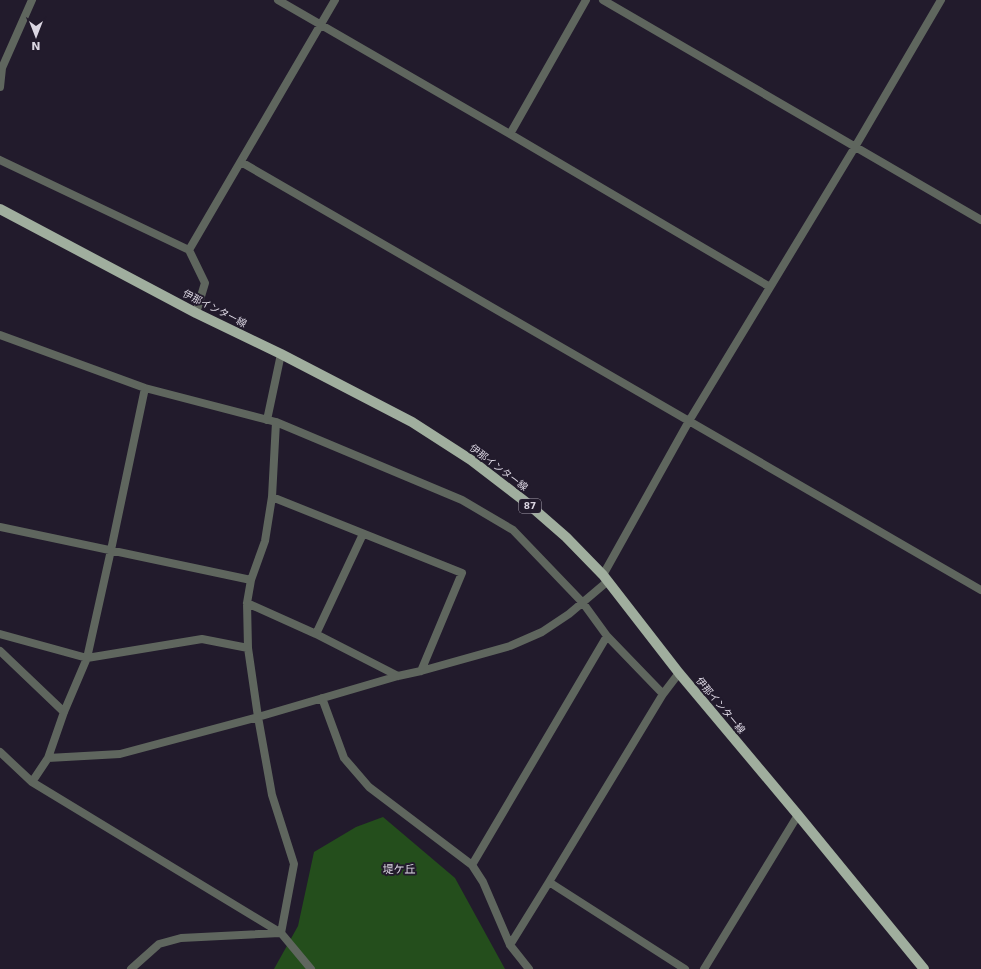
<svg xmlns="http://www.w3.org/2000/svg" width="981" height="969" font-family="'DejaVu Sans','Noto Sans JP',sans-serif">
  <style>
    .forest { fill: #244e1c }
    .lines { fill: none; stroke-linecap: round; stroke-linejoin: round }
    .street { stroke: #5f665e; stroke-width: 8 }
    .primary { stroke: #a0ae9e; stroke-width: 10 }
    .labels { text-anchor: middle; stroke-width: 4; stroke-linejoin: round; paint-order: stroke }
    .shield { fill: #221b2c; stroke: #a49eab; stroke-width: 1 }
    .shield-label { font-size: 9px; font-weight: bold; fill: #dbd6e2 }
    .street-label { font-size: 10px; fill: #dbd6e2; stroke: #221b2c }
    .neighbourhood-label { font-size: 11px; fill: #dbd6e2; stroke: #221b2c }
  </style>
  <rect width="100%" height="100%" fill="#221b2c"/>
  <!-- forest -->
  <path class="forest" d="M383,817L455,878L505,969H274L298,926L314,852L356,827Z"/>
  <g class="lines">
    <!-- street -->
    <path class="street" d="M278,0L510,134L770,287
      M603,0L981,220
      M0,87L2,68L32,0
      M510,134L586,0
      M0,160L189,250
      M241,162L981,590
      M196,313L205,283L189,250L335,0
      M0,335L145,388
      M267,420L281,354
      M276,422L272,497L265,541L251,580L247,603L248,648L258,717L272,795L294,864L281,933
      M272,497L462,573L421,671
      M0,527L251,580
      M603,575L689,421L855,147L941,0
      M247,603L316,634L398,676
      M0,634L87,658L64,712L48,758L120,754L258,717L398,676L421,671L510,646L542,632L569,614L608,581
      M316,634L363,534
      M607,636L663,694
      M248,648L202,639L87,658L111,550L145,388L276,422L462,500L513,530L583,603L607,636L472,865
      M0,651L64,712
      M322,698L344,758L369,787L472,865L483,882L510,945L529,969
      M0,752L32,782L281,933L311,969
      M32,782L48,758
      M549,882L663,694L679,673
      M510,945L549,882L685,969
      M131,969L159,944L181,938L280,933
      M704,969L798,815"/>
    <!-- primary -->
    <path class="primary" d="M0,209L196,313L281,354L412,422L471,460L527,503L566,537L603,575L679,673L798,815L924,969"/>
  </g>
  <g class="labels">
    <!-- shield labels -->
    <rect class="shield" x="519" y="499" width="22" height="14" rx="3"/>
    <g class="shield-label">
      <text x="530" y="509">87</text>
    </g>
    <!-- street labels -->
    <g class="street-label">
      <text transform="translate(215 308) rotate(27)" y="4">伊那インター線</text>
      <text transform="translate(499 467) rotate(37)" y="4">伊那インター線</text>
      <text transform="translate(721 705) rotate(50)" y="4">伊那インター線</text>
    </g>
    <!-- neighbourhood labels -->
    <g class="neighbourhood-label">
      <text x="399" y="873">堤ケ丘</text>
    </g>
  </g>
  <!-- north arrow -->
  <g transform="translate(36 36) rotate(180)" stroke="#221b2c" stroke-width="3" paint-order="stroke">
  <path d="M0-3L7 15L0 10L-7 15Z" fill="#dbd6e2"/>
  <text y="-6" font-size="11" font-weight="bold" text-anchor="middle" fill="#dbd6e2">N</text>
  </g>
</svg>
